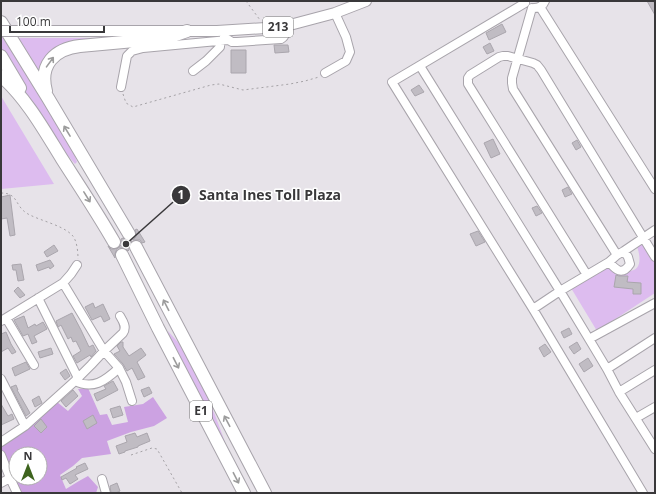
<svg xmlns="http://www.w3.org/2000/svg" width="656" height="494" font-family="'Open Sans',sans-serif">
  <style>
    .green { fill: #ddbcef }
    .forest { fill: #cca2e2; fill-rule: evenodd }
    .building { fill: #c0bcc3; stroke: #aaa6ad }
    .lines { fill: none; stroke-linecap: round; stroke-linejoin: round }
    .minor-casing { stroke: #a8a4ab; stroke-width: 10 }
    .major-casing { stroke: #a8a4ab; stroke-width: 12 }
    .highway-casing { stroke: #a8a4ab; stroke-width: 14 }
    .path { stroke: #a5a2a6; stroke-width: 1; stroke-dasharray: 2 3; stroke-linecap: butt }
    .minor { stroke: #fff; stroke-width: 8 }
    .major { stroke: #fff; stroke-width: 10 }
    .highway { stroke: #fff; stroke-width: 12 }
    .major-bridge-casing { stroke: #a8a4ab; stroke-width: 12; stroke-linecap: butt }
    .major-bridge { stroke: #fff; stroke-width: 10 }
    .oneway { stroke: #9c9c9c }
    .labels { text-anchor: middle; stroke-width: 3; stroke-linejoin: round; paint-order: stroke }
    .shield { fill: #fff; stroke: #747475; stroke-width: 1 }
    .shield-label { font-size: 12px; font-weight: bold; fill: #39383a }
    .leader { fill: none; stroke: #39383a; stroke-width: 1.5 }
    .callout-dot { fill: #39383a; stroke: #fff; stroke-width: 1.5 }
    .mark-label { font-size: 12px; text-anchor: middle; font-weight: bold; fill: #fff }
    .callout-label { font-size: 14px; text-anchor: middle; font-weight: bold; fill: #39383a; stroke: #fff; stroke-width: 3; stroke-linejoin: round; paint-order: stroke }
  </style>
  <rect width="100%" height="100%" fill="#e7e3e9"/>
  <!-- green -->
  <path class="green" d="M1,29L71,145L77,162L75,164L52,137L1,52Z
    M18,38H111L85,43L39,71Z
    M1,96L54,184L1,189Z
    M649,240L655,252V293L597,331L571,288L611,264C616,266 621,270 626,271C642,273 641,257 637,247Z
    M168,331L185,350L196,371L215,415L225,442L221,443L174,356Z"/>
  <!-- forest -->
  <path class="forest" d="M88,388L100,415L107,414L112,425L128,422L124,407L143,404L153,397L167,418L154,426L131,432L107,441L111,454L82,458L73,466L60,475L66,489L79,481L88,476L98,487L96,493H16L1,450V447L57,402L68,411L82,396L78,389ZM16,454H40V478H16Z"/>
  <!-- building -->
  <path class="building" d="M647,1H653L655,4V15Z
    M502,24L506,32L489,40L486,33Z
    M490,43L494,51L487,54L483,47Z
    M274,45H288L289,52L275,53Z
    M231,50H246V73H231Z
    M419,85L424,92L415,96L411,90Z
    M493,139L500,154L491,158L484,143Z
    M577,140L581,147L576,150L572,143Z
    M568,187L572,194L565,197L562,190Z
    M10,195L15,235L10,236L7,218L1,219V197Z
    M537,206L542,213L536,216L532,208Z
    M137,229L145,242L142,243L140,240H133L136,237V234L135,230Z
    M478,231L485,242L476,246L470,234Z
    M123,238L126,241H132L130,243L129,246V250L128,251L126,249L123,248H118L116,251L115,254V258L108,246L111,249H114L118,248L121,245V239Z
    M54,245L58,251L47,257L44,252Z
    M50,260L54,266L50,269L49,267L38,271L36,265Z
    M21,264L24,280L18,281L16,270H13L12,265Z
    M616,275L619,276H628L627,282L641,283V294H633V289L614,287Z
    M18,287L25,295L20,298L14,291Z
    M93,303L95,308L103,304L110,319L104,322L101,316L92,320L85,307Z
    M72,313L81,330L89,347L93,345L96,351L91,357L90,355L77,363L73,356L81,351L76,341L73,342L71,337L68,339L61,325L58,327L56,321Z
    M24,316L28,328L35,324L36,326L43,322L47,329L34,336L37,342L32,344L28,334L23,336L14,320Z
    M569,328L572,334L564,338L561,332Z
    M6,332L11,344L16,352L12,354L8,348L1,352V334Z
    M121,342H123V347L129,356L141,348L146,355L137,362L145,377L138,380L132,368L127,371L123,364L114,354L120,351L117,346Z
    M577,342L581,349L574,354L569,347Z
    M545,344L551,352L544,357L539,348Z
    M51,348L53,354L40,358L38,352Z
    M588,358L593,366L584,372L579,364Z
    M26,362L30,369L15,376L12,368Z
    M66,369L70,376L65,380L60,373Z
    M113,381L118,390L97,401L94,394L106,389L104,386Z
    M16,385L18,390H17L30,413L26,416L11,387Z
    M149,387L152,393L144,397L141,390Z
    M73,390L78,396L66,407L61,401Z
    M39,396L42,403L35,407L32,400Z
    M1,404L8,416L12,414L14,419L1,425Z
    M120,406L123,415L113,418L110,409Z
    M93,415L97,423L87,429L83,421Z
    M41,419L47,427L41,433L34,426Z
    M135,433L137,437L147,433L150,441L138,446V447L125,451V452L119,454L116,446L127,442L125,436Z
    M85,463L88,469L75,475L78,479L70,484L66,478L62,480L61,477L77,468L76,467Z
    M117,483L120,491L116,493H111L110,486Z"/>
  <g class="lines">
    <defs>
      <path id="minor" d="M525,3L392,82L533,309L643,493
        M540,7L655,189
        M532,8L512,78V83L513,89L617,255
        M534,8C539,8 543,6 545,1
        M224,37L232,42H237L281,39C286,36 286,32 286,26
        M420,66L560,291L589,339L607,369L619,392L655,449
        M193,71L206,61L220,47V41
        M325,73L346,61L350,52L346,37L335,13
        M121,87L127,56L132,51L143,48L228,40
        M609,262C616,270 622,276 630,264L628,257L624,251
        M587,275L468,84V78L470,75L499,57L503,56H508L533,63L537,65L541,70L655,257
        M63,283L104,351L119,368
        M38,298L78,378
        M533,309L560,291L609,262L617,255L624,251L655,230
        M6,318L34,365
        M1,321L63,283L71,274L77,265
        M589,339L655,303
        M607,369L655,338
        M1,379L25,426
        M75,381C93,390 105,381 119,368L126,382L132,401
        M619,392L655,370
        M636,418L655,407
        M1,442L25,426L75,381L91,365L104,351L123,333C127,327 123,321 120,316
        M1,455L10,478L17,493
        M102,479L106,493
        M1,483L10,478"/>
      <path id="major" d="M31,31H217L266,28L286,26L335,13L366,1"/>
      <path id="highway" d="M1,22L48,98L129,234
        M1,56L20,88
        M1,76C27,99 44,130 62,159C80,187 98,214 114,242
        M46,91C39,65 54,49 80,46L167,38L187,31
        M136,247L265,493
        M122,255L158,328L244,493"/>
    </defs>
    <!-- minor casing -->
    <use href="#minor" class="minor-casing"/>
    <!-- major casing -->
    <use href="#major" class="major-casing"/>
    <!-- highway casing -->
    <use href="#highway" class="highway-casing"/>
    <!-- path -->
    <path class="path" d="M246,1L260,20
      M123,94L126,103L133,107L211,85L219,84L243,90L290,84L305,81L319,77
      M1,193C19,193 14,206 28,214C41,221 62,225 72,235C77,240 78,252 78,259
      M131,455L152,448L157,449L182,493"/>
    <!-- minor -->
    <use href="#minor" class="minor"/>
    <!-- major -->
    <use href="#major" class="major"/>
    <!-- highway -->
    <use href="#highway" class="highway"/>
    <defs>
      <path id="major-bridge" d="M1,31H31"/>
    </defs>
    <!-- major-bridge casing -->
    <use href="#major-bridge" class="major-bridge-casing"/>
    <!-- major-bridge -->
    <use href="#major-bridge" class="major-bridge"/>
  </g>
  <!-- one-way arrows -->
  <defs><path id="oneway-shaft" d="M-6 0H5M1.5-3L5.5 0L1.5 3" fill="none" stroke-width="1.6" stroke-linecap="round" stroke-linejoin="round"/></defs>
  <g class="oneway">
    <use href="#oneway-shaft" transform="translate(50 62) rotate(-54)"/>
    <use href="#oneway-shaft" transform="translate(67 131) rotate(-121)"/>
    <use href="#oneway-shaft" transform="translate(87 197) rotate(58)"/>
    <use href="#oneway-shaft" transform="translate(166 305) rotate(-117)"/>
    <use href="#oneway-shaft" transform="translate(176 363) rotate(63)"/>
    <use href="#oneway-shaft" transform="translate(227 421) rotate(-118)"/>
    <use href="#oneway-shaft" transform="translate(236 478) rotate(63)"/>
  </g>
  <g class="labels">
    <!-- shield labels -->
    <g class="shield">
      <rect x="263" y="17" width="30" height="20" rx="3"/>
      <rect x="190" y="401" width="22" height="20" rx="3"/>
    </g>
    <g class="shield-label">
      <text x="278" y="31">213</text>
      <text x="201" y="415">E1</text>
    </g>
  </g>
  <!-- callouts -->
  <path class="leader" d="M126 244L181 195"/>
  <g class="callout-dot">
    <circle cx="126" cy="244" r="4"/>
    <circle cx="181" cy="195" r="10"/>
  </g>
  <g class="mark-label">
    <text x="181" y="199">1</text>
  </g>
  <g class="callout-label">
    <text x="270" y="200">Santa Ines Toll Plaza</text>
  </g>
  <!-- border -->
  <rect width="656" height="494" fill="none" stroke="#39383a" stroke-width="4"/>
  <!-- north arrow -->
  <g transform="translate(28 466)"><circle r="19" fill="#ffffff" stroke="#b0afb0"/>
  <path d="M0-3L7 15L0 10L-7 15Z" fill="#3e641e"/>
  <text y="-6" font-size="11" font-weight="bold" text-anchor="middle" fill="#39383a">N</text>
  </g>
  <!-- scale -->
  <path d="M10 26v6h94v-6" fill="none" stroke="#39383a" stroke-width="2"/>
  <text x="16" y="26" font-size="12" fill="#39383a" stroke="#ffffff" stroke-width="3" paint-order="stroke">100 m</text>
</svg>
